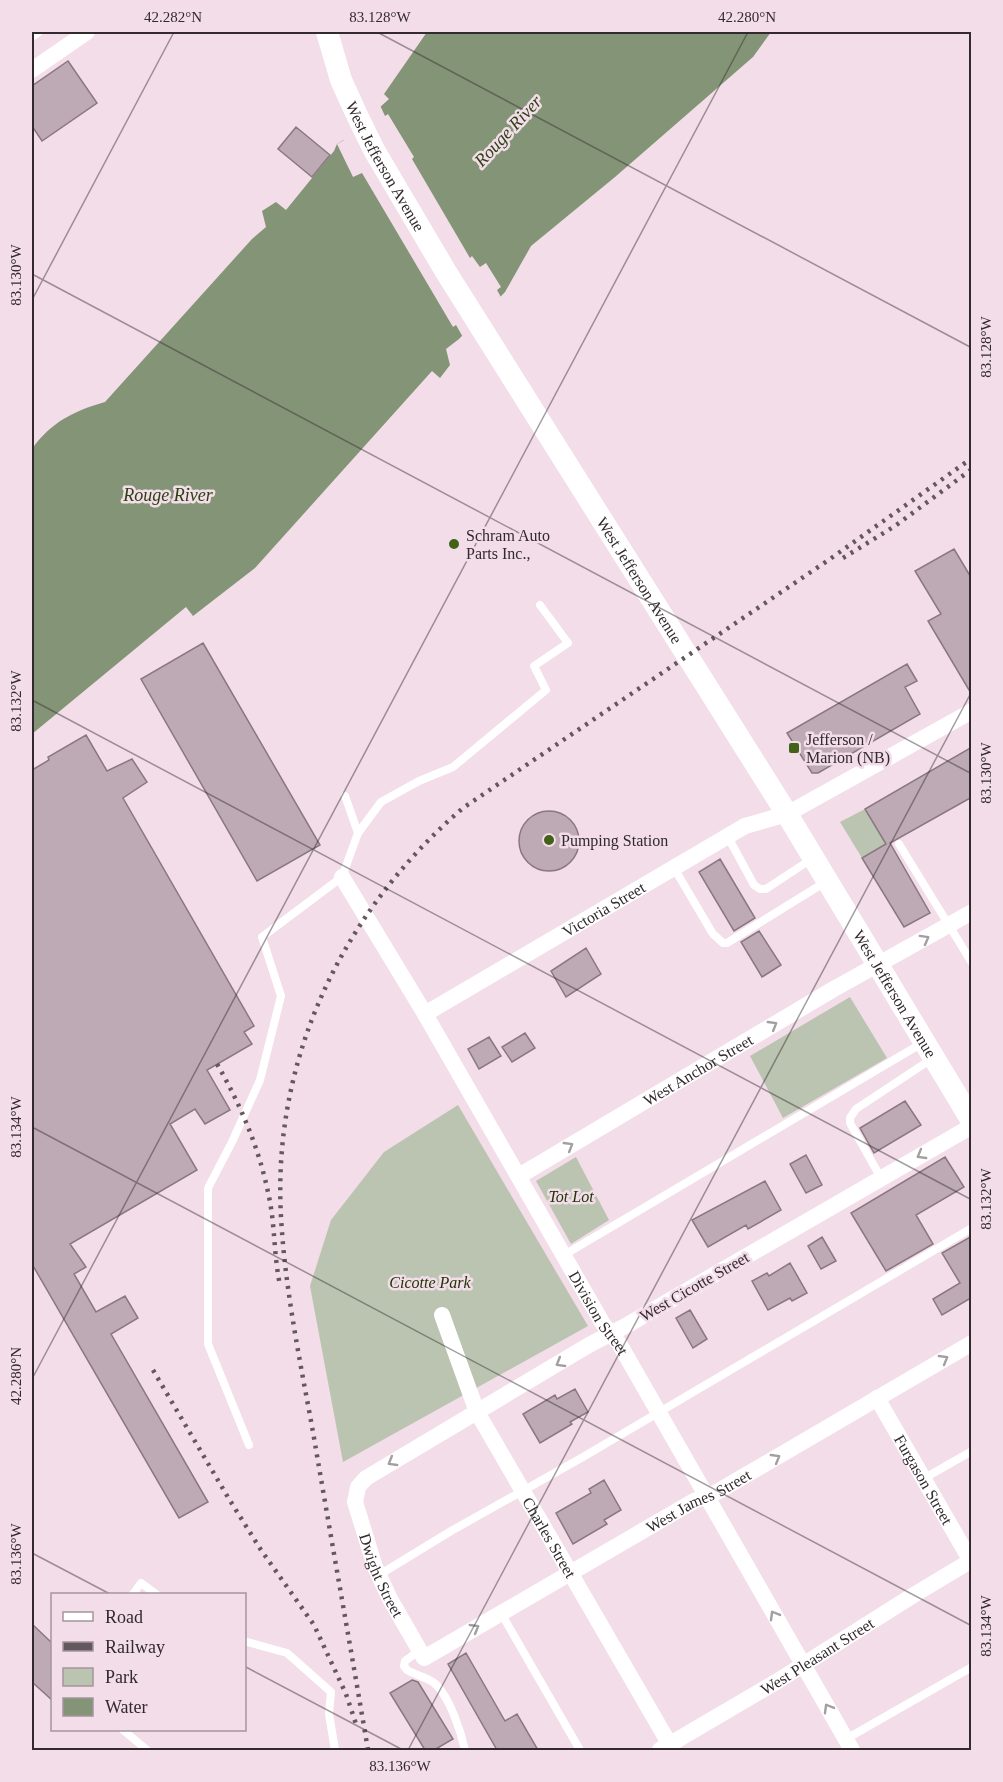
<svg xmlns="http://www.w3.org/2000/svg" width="1003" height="1782" font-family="'Times New Roman',serif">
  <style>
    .green { fill: #bac4b1 }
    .water { fill: #849476 }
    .pier { fill: #f2dde8 }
    .building { fill: #beaab5; stroke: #8a7781; stroke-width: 1.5 }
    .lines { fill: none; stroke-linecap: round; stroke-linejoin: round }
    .lane { stroke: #fff; stroke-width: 8 }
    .street { stroke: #fff; stroke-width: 16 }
    .secondary { stroke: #fff; stroke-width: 22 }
    .rail { stroke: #63585e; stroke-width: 4.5; stroke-dasharray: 3 6; stroke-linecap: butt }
    .oneway { stroke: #a39fa1 }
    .ticks { fill: none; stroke: #322a2e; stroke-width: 1.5; stroke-opacity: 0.45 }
    .poi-dot { fill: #416218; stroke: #f2dde8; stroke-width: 2 }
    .labels { text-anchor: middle; stroke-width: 5; stroke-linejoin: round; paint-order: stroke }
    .street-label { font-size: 16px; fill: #322a2e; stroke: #f2dde8 }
    .poi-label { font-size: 16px; fill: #322a2e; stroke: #f2dde8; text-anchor: start }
    .park-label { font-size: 16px; font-style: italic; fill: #203505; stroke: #f2dde8 }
    .water-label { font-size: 18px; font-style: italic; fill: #2b4112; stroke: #f2dde8 }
    .neatline { fill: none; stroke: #322a2e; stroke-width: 2 }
    .ticks-label { font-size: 15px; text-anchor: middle; fill: #322a2e }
  </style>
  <rect width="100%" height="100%" fill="#f2dde8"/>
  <!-- green -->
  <path class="green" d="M865,809L886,844L862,858L840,822Z
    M850,997L887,1058L783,1118L750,1056Z
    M458,1105L588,1326L343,1462L310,1286L331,1220L384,1152Z
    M576,1157L609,1220L571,1244L536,1181Z"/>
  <!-- water -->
  <path class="water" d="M427,32H771L753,57L615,177L531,246L505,292L459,339L446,349L450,365L440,378L432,371L255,568L193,616L186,607L32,734V449C51,422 74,411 105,402L252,239L266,227L262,211L276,202L286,210L334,151L337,144L345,139L389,99L384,94Z"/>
  <!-- pier -->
  <path class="pier" d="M379,103L385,116L388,114L414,157L412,159L470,258L472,256L480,267L486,263L501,287L497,290L502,299L495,303L496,306L464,339L456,325L453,327L362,173L353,177L337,144L344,140L343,137Z"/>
  <!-- building -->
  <path class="building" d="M68,61L97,103L42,141L32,126V86Z
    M296,127L330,155L312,177L278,149Z
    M954,549L972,579V695L928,621L941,614L915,571Z
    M203,643L320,845L257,881L141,679Z
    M907,664L917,681L905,687L920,714L818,773H812L787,733Z
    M86,735L107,771L132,759L147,782L123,798L254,1026L244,1032L252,1044L207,1070L230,1110L205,1124L195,1109L170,1124L197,1170L70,1244L86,1267L74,1274L96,1312L125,1296L138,1318L111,1334L208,1502L179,1518L32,1264V770L49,760L48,757Z
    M972,747V797L890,843L930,913L904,927L862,858L886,844L865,809Z
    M519 841a30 30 0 1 1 60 0a30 30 0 1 1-60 0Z
    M720,859L755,918L734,931L699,872Z
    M759,931L781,965L762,977L741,942Z
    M586,948L601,974L566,997L551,971Z
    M525,1033L535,1048L512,1062L502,1047Z
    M489,1037L501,1056L479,1069L468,1049Z
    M905,1101L921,1125L874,1153L860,1128Z
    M806,1155L822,1185L806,1193L790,1164Z
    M945,1157L964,1187L916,1215L933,1244L886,1271L851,1213Z
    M765,1181L781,1210L748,1229L746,1225L708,1247L692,1220Z
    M972,1236V1303L969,1299L942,1315L933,1299L960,1283L942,1253Z
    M822,1237L836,1261L821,1269L808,1246Z
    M790,1263L807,1293L792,1301L790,1298L768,1310L752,1281L767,1273L769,1276Z
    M690,1310L707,1339L693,1348L676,1318Z
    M575,1389L588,1412L570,1422L572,1424L540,1443L523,1414L555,1395L557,1399Z
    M604,1480L621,1510L604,1520L607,1524L573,1544L556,1513L591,1493L589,1489Z
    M32,1624L52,1643V1700L32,1682Z
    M466,1653L505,1721L517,1714L538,1750H497L448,1664Z
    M412,1680L418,1682L453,1739L434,1750H425L390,1693Z"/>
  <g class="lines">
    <!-- lane -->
    <path class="lane" d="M32,37L39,32
      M358,833L381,802L419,781L453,767L546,690L534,666L568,643L540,605
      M728,837L754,885L760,889H766L813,858
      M899,844L972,963
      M674,868L713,934L723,943H727L827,881
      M881,1178L850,1123V1118L856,1109L933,1058
      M564,1255L924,1042
      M249,1445L208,1344V1188L232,1142L260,1080L281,996L262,937L342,877L358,833L345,796
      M923,1479L972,1451
      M379,1575L451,1531L583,1457L972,1228
      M133,1594L141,1583L156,1594
      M501,1613L580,1750
      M244,1641L287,1653L331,1692L329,1714L335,1750
      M420,1650L405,1661L404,1666L407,1670C416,1675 425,1677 433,1682C449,1694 461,1732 465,1750
      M123,1730L147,1750
      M846,1739L972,1667"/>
    <!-- street -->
    <g class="street">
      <path d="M32,70L87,32"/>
      <path id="s1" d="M342,877L425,1014L603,1324L620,1345L852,1750"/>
      <path id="s2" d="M425,1014L745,826L787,814L972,711"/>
      <path id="s3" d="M972,1126L629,1324L589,1345L366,1478L358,1487L355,1502L375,1567L390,1599L424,1658L694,1501L717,1492L972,1343"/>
      <path id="s4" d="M519,1176L832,990L972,912"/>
      <path id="s5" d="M442,1315L477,1412L673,1750"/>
      <path id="s6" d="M877,1398L972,1563"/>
      <path id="s7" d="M660,1750L776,1682L912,1596L972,1560"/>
    </g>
    <!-- secondary -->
    <path class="secondary" id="s8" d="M327,32L341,80L356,113L374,150L446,272L787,814L972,1121"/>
    <!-- rail -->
    <path class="rail" d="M843,558L895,526L972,469
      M217,1064C242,1107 261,1153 270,1202C275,1229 274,1257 280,1285
      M153,1370L229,1499L261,1550L314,1625L346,1694L357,1727
      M368,1750C350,1644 331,1538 313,1432C300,1361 285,1289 281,1217C272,1058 343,911 463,808L830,559L972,458"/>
  </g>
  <!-- one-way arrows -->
  <defs><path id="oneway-chevron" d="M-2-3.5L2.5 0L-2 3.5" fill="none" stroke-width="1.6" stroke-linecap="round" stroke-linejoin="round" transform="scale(1.5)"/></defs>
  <g class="oneway">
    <use href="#oneway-chevron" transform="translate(925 939) rotate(-29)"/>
    <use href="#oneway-chevron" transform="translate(773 1025) rotate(-31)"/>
    <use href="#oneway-chevron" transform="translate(569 1146) rotate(-31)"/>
    <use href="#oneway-chevron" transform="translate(921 1155) rotate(150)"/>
    <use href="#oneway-chevron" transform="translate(944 1359) rotate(-30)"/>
    <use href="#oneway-chevron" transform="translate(560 1363) rotate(149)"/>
    <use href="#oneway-chevron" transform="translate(776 1458) rotate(-30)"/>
    <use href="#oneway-chevron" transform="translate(392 1462) rotate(149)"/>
    <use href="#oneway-chevron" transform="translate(774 1615) rotate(-120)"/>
    <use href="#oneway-chevron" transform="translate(475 1628) rotate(-30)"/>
    <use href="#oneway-chevron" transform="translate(828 1708) rotate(-120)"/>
  </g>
  <!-- ticks -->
  <path class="ticks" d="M377,32L972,348M32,274L972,774M32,300L174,32M32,700L972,1200M32,1127L972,1626M32,1379L748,32M32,1553L110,1594M244,1666L403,1750M408,1750L972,691"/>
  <!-- markers -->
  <g class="poi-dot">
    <circle cx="454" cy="544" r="6"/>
    <rect x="788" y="742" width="12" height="12" rx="3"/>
    <circle cx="549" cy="840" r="6"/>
  </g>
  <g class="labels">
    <!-- street labels -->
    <g class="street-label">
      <text dy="6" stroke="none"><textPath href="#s8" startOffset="147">West Jefferson Avenue</textPath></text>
      <text dy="6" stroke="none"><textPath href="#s8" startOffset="633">West Jefferson Avenue</textPath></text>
      <text dy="6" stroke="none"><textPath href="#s2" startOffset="207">Victoria Street</textPath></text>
      <text dy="6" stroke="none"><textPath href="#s8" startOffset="1119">West Jefferson Avenue</textPath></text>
      <text dy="6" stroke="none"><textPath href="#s4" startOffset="208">West Anchor Street</textPath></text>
      <text transform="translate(694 1286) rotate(-30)" y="6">West Cicotte Street</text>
      <text dy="6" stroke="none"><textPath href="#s1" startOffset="506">Division Street</textPath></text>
      <text dy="6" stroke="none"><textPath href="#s6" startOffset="94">Furgason Street</textPath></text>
      <text dy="6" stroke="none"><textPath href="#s3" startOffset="1216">West James Street</textPath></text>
      <text dy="6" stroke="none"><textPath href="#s5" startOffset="248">Charles Street</textPath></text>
      <text dy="6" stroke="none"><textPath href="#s3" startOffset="806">Dwight Street</textPath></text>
      <text dy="6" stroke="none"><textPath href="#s7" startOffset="183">West Pleasant Street</textPath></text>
    </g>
    <!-- poi labels -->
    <g class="poi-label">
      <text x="466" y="541">Schram Auto<tspan x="466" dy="18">Parts Inc.,</tspan></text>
      <text x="806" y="745">Jefferson /<tspan x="806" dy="18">Marion (NB)</tspan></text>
      <text x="561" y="846">Pumping Station</text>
    </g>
    <!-- park labels -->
    <g class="park-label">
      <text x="571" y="1202">Tot Lot</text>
      <text x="430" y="1288">Cicotte Park</text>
    </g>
    <!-- water labels -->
    <g class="water-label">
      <text transform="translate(508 131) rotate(-47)" y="6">Rouge River</text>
      <text x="168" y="501">Rouge River</text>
    </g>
  </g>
  <!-- border -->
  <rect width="1003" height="1782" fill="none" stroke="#f2dde8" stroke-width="66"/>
  <!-- legend -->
  <rect x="51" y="1593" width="195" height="138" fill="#f2dde8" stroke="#a5959e" stroke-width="1.5"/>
  <rect x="63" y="1612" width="30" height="9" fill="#ffffff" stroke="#a5959e" stroke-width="1.5"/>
  <text x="105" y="1623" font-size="18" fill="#322a2e">Road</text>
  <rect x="63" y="1642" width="30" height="9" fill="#63585e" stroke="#a5959e" stroke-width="1.5"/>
  <text x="105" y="1653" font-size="18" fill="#322a2e">Railway</text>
  <rect x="63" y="1668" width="30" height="18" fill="#bac4b1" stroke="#a5959e" stroke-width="1.5"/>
  <text x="105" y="1683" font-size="18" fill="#322a2e">Park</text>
  <rect x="63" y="1698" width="30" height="18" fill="#849476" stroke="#a5959e" stroke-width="1.5"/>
  <text x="105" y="1713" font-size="18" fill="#322a2e">Water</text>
  <rect x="33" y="33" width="937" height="1716" class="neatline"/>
  <g class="ticks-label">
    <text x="173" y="22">42.282°N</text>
    <text x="380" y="22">83.128°W</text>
    <text x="747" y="22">42.280°N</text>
    <text transform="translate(16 275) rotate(-90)" y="5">83.130°W</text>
    <text transform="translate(986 347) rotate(-90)" y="5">83.128°W</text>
    <text transform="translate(16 701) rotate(-90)" y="5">83.132°W</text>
    <text transform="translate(986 773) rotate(-90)" y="5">83.130°W</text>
    <text transform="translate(16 1127) rotate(-90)" y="5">83.134°W</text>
    <text transform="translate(986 1199) rotate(-90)" y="5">83.132°W</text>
    <text transform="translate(16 1376) rotate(-90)" y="5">42.280°N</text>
    <text transform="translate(16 1554) rotate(-90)" y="5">83.136°W</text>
    <text transform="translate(986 1626) rotate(-90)" y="5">83.134°W</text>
    <text x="400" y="1771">83.136°W</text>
  </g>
</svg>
